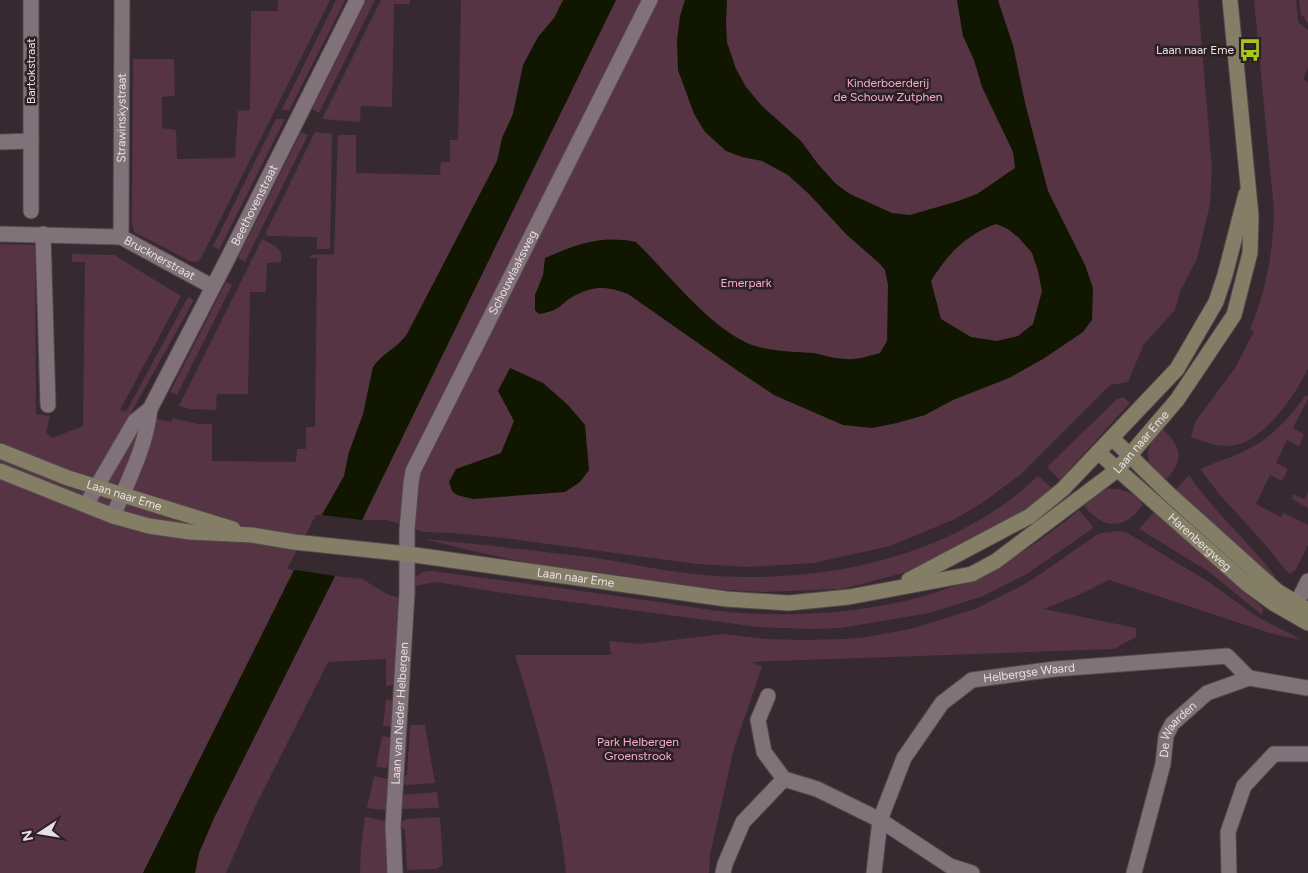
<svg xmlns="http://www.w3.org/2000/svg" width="1308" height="873" font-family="Figtree,sans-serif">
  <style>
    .green { fill: #563444 }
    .water { fill: #101600; fill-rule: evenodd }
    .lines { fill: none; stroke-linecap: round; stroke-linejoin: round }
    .street-casing { stroke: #53474c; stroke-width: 17 }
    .secondary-casing { stroke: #53474c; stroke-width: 17 }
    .street { stroke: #817178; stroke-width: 15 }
    .secondary { stroke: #837e65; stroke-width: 15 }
    .labels { text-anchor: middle; stroke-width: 5; stroke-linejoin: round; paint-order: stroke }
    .poi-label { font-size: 12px; fill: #e8dfe2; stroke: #2c2025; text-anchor: end }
    .street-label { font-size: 12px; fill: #e8dfe2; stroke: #2c2025 }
    .park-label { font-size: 12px; fill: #f6aecd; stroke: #2c2025 }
  </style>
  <rect width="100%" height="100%" fill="#36292f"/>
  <!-- green -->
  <path class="green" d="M278,0H330L200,260L196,262L190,261L134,232L132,224L133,59H174L175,96L162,97V128L176,130L177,159L235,158L238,111L250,110L251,11H278Z
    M336,0H345L289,111L282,109Z
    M366,0H375L319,113L312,109Z
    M381,0H410V4H394L392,107L361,106L360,122L322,119Z
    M461,0H1198L1212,169L1210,204L1197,259L1180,292L1175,310L1144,344L1128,382L1110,385L1020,475L982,503L955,519L890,546L814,563L748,567L696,564L504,538L453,533L423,532L387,520H362L365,516L325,509L322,515H316L287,569L294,570L143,873H0V244L35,245L36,414L50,416L46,432L52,438L83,426L85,262H72V254L114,255L181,296L120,410L126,412L188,297L194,300L131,413L171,422L173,418L198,424H212V461L296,462L297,449H306V427H315L317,258H310L311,255L334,254L338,135H356V173L440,175L441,162H450V140H458Z
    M1254,0H1296L1298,22L1308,30V68L1303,79L1308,82V369C1295,396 1262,444 1229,446C1216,447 1203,441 1191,437L1195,422L1235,368L1254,331L1250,329C1266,292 1273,252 1274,211Z
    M1299,0H1308V23L1305,20L1304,16H1301Z
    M276,119H285L219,250L213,246Z
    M301,132L308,135L245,262L238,258Z
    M315,132L332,134L330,249H317V237L268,236L265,234Z
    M262,239C274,246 283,246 281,262L267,263L266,292H250L248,394H217L216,410L190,409L179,406Z
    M226,282L232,285L177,395L170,392Z
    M1306,395L1308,396V399L1293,428L1304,434L1299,446L1287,440L1276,463L1288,469L1282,481L1270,475L1256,504L1281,517L1284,513L1308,525V545L1295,571L1289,574L1261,540L1220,495L1200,469C1218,461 1237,456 1254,446C1275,434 1291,415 1306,395Z
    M1123,397L1130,403L1060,480L1047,467L1117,399Z
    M1162,428C1182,448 1185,459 1165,481C1142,462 1143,450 1162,428Z
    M1189,475C1214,512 1248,541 1275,576L1274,581L1174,491Z
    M1038,476L1052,488L1038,502L1007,523L911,571L842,589L761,592L714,589L577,569L549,567L481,553L424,539C453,542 482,544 510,548C534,550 558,554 581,556C616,560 651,569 686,573C805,588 949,562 1038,476Z
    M1107,489C1121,488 1135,492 1143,505C1124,530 1105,530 1084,506L1095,495Z
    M1308,492V508L1292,499L1293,494L1304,499Z
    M1079,510L1093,526L1092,529L1027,574L981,597L929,613L841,628L813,629L758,627L497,592L437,582L414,586C413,575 422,571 432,571C500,580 569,589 637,599C672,603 707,611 742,613C818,618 908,609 978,576C1015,559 1048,536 1079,510Z
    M1154,512L1263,608L1262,615L1208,571L1139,529Z
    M1120,531L1126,532L1209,582L1256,616L1302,640L1273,634L1109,580L1079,595L1044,609L1136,628V637L1114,649L751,662L762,667L734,748L710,855L709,873H566C559,799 537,726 515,655H611L609,641L640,644L723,634L766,639L804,640L846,639L866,637L910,629L975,609L1015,589L1030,581L1095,536L1101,533Z
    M335,576L362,579L389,595L401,598L395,685L386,686V659L328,662L253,811L226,873H195L199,853L214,818Z
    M386,699L394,701L392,726H383Z
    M410,725H425L435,783L406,785L401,783V779L407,775Z
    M382,736L392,738L390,766L385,768L376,767Z
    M374,776L388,779L387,808L384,810L367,808Z
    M437,792L439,808L403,809L401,808L402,795Z
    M365,817L387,821L390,873H360L361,848Z
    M440,817L443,865L436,869L407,870L405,830L400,825V823L406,819Z"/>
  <!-- water -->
  <path class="water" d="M563,0H616L362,520L322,515L344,476L349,452L363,414L373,367C382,353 398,348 407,334L497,161L502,138L513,114L523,65L538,37L554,18Z
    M685,0H727L726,23L727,42L736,69L746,87L762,106L801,141L818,164L836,184L850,194L892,213L910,215L958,201L977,194L1015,168L1013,152L982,87L974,60L963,36L957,0H998L1013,45L1025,103L1048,191L1085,265L1093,288L1092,320L1083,332L1043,359L1009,378L953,400L925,415L897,423L872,428L843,425L774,395L738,371L628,294C609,287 597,285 578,294C561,302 561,311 539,314L535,310V295L543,275L545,258C578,244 600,235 636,242C669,274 710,329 752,345C769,351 795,352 813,353C824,355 835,359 846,359C857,360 869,356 880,353L887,341L888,285L885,270L880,264L846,234L809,194L788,175L762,161L742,157L726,151L705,132L694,114L678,70L677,41L680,16ZM996,224L1008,229L1019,238L1032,253L1038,271L1042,291L1033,324L1018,336L997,341L971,337L941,319L931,281C948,254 965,235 996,224Z
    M510,368L543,383L568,405L585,425L589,470L580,482L565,492L473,499L457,495L452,491L449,482L456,469L501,453L514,421L498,391Z
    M294,570L303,571L335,576L214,818L199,853L195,873H143Z"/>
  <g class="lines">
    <defs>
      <g id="street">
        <path d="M31,0V211"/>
        <path d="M0,142L31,141"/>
        <path id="s1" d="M0,234L121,237L213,287"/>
        <path d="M43,234L48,405"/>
        <path id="s2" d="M121,237L122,0"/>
        <path id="s3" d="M150,409L228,258L357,0"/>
        <path d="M86,505L135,421L150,409C146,447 128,481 113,516"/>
        <path d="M1292,613L1308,581"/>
        <path d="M768,696L758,720L764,752L784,779L817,789L880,820L950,866L972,873"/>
        <path id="s4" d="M395,873L393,826L407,593V530L411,483L413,471L650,0"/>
        <path d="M723,873L725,864L743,822L784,779"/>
        <path id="s5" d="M874,873L880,820L904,758L942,703L972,680L1055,669L1227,656L1249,678"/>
        <path id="s6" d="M1134,873L1163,764L1166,736L1172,724L1207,693L1249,678L1308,688"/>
        <path d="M1229,873L1228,832L1244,786L1274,754H1308"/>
      </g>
      <g id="secondary">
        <path d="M1112,438L1168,493L1277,591L1308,610"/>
        <path id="s7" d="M0,451L68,478L233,529"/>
        <path id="s8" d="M1098,452L1247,584L1273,603L1308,623"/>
        <path id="s9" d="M0,471L113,516L149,526L190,532L252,535L294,542L408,554L726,599L789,603L849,597L972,574L996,561L1117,470L1177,400L1234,315L1250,253L1251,216L1230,0"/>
        <path d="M909,580L1030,516L1063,489L1177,369L1216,302L1225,275L1246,194"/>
      </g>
    </defs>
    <!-- street casing -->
    <use href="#street" class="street-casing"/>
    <!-- secondary casing -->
    <use href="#secondary" class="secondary-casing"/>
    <!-- street -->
    <use href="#street" class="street"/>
    <!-- secondary -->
    <use href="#secondary" class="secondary"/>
  </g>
  <!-- icons -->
  <defs>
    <symbol id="bus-bare" viewBox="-9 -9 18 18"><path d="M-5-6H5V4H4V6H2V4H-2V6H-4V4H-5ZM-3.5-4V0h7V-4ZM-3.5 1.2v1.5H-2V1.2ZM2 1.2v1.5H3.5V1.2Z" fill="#a8c71b" stroke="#2c2025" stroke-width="2.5" paint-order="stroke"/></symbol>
  </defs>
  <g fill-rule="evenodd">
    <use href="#bus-bare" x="1234" y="34" width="32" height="32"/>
  </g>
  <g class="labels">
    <!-- poi labels -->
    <g class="poi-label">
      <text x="1234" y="54">Laan naar Eme</text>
    </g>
    <!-- street labels -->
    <g class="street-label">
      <text transform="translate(31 71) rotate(-90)" y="4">Bartokstraat</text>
      <text dy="4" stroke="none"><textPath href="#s2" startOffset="119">Strawinskystraat</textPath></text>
      <text dy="4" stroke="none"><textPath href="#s3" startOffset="229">Beethovenstraat</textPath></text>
      <text dy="4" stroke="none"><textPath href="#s1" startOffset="165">Brucknerstraat</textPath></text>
      <text dy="4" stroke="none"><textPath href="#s4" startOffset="625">Schouwlaaksweg</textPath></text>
      <text dy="4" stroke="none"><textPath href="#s9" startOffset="1205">Laan naar Eme</textPath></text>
      <text dy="4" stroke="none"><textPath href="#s7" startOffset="132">Laan naar Eme</textPath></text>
      <text dy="4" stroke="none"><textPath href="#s8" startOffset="136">Harenbergweg</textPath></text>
      <text dy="4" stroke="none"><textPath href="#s9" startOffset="589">Laan naar Eme</textPath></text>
      <text dy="4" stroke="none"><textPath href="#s5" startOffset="282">Helbergse Waard</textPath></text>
      <text dy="4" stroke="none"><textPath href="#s4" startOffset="160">Laan van Neder Helbergen</textPath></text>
      <text dy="4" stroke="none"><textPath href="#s6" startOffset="152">De Waarden</textPath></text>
    </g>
    <!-- park labels -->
    <g class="park-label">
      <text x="888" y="87">Kinderboerderij<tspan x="888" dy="14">de Schouw Zutphen</tspan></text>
      <text x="746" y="287">Emerpark</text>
      <text x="638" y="746">Park Helbergen<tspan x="638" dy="14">Groenstrook</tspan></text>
    </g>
  </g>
  <!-- north arrow -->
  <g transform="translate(40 833) rotate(258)" stroke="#2c2025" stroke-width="4" paint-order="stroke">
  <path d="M0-4L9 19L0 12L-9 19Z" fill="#e8dfe2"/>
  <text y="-8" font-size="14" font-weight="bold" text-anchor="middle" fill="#e8dfe2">N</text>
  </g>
</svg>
